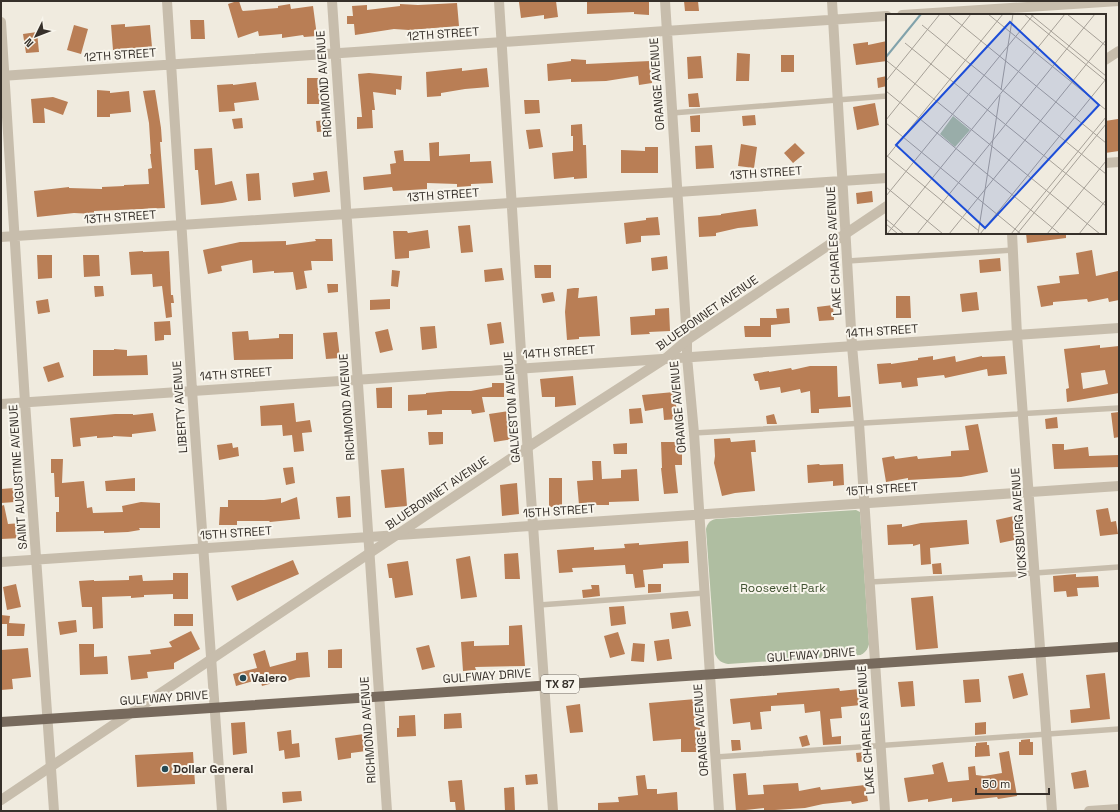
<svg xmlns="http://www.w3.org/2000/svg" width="1120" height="812" font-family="'Space Grotesk',sans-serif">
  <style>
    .green { fill: #afbea1 }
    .building { fill: #b97e55; fill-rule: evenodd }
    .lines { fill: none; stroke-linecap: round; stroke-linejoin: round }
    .service { stroke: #c7bdac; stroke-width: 5.5 }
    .minor { stroke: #c7bdac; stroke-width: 10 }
    .tertiary { stroke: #c7bdac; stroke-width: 10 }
    .primary { stroke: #776a5d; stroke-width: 10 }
    .poi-dot { fill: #244954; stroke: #f8f5ec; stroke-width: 1.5 }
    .labels { text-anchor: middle; stroke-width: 4; stroke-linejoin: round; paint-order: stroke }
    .shield { fill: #f8f5ec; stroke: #706b64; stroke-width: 1 }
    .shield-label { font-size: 11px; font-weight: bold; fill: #36302a }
    .street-label { font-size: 12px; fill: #36302a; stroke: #f8f5ec }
    .park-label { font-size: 12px; fill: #405231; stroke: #f8f5ec }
    .poi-label { font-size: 12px; font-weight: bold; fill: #36302a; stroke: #f8f5ec; text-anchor: start }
    .inset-river { fill: none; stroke: #81a2ab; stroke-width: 2 }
    .inset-road { fill: none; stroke: #a6a097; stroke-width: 1 }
    .view { fill: #1d4ed8; fill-opacity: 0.15; stroke: #1d4ed8; stroke-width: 2 }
    .inset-edge { fill: none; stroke: #36302a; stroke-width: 2 }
  </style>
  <rect width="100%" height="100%" fill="#f0ebdf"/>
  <!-- green -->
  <path class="green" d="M856,510L860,512L869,644C868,649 865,653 860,655L728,664C721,663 718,660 715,654L706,529C707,524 710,520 716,519Z"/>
  <!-- building -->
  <path class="building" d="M237,1H239L242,10L243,11L278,8V6L290,4L291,9L313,6L317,36L304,37L303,35L282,38V34L259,36L258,31L238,38L228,4Z
    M524,1H556L558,17L544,19V15L521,18L519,2Z
    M587,1H649V15L634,14V12L587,14Z
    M684,1H698L699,11H685Z
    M457,3L459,26L409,30L394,29L355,35L354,24H347V16H353L352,6L367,5V10L400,6V4L418,5Z
    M190,20H204L205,39H191Z
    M125,24V27L150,25L152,47L113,50L111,25Z
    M74,25L88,29L81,54L67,50Z
    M37,32L39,52L26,53L23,34Z
    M887,41V61L856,65L853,44L868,42V45Z
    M737,53L750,54L749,81H736Z
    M781,55H794V72H781Z
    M701,56L703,78L688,79L687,57Z
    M571,59L586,60V64L650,61L652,83L639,85L638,76L606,81L571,82V79L548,81L547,64L571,61Z
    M462,68V71L487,68L489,87L465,89L441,93V96L427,97L426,72Z
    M369,73L402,76L401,90L396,89V95L373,92L375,110H372L373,128L357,129V117H362L358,74Z
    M887,76V86L878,88L877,78Z
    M307,78H320V104H307Z
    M256,82L259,100L234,103L235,111L219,112L217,85L233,84V85Z
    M97,90L110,91V93L129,91L131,112L110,114V117H97Z
    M155,90L161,128L162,142H160L165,208L94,211V214L74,213L37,217L34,191L69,187V188L102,189V187L124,186V185L149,184L148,169L152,168L150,154H151L149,123L143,91Z
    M698,93L700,107H689L688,94Z
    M53,97L68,102L63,115L44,108L45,123H33L31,99Z
    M524,100H539L540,113L525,114Z
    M875,103L879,125L857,130L853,107Z
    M700,115V132H691L690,116Z
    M755,115L756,125L743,126L742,116Z
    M242,118L243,128L234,129L232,119Z
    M1118,119L1119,151L1105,153V121Z
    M328,120L329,131L317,132L316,121Z
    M582,124L583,145H586L587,178L574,179V177L554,179L552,153L573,151V136H571V125Z
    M540,129L543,147L529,149L526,130Z
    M439,142V156L470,154V162L491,161L493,183L471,184V186L457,187V184L427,183V189L393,191L392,187L364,190L363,177L391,174L390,164L396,163L394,151L403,150L404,161H430L429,143Z
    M795,143L805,153L793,163L784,153Z
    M741,144L757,147L754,168L738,166Z
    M712,145L714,168L696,169L695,146Z
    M645,147H658V173H621V150L645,151Z
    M212,148L215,185L232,181L237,200L222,203L201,205L198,170H195L194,149Z
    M327,171L330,192L294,197L292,183L314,180L313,173Z
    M259,173L261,200L248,201L246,174Z
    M872,191L873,202L857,204L856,193Z
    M756,209L758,226L738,228L716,233V236L699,237L698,217L721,215V214Z
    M658,217L660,235L641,236V242L626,244L624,223L646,220V218Z
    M470,225L473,252L461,253L458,226Z
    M428,230L430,248L409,251V258L395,259L393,231H407L408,233Z
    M1026,233H1066V238L1027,243Z
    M315,239H332L333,261H311L312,270L304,271L307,288L296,290L293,272L274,273V271L253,273L252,260L221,266L222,271L208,274L203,250L240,242L286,241V245L316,241Z
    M1092,250L1096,276L1118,271L1119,300L1109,302L1108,298L1088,302L1087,299L1053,302V305L1041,307L1037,286L1060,283L1059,276L1079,274L1076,253Z
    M143,251V252L169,251L171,295H173L174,303H171L172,317L166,318L162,286L153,287L152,274L131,275L129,252Z
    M37,255H52V278L38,279Z
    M83,255H99L100,276L84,277Z
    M667,256L668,269L652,271L651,258Z
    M1000,258L1001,271L980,273L979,260Z
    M534,265H551V278H535Z
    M502,268L504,280L485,282L484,270Z
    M392,270L400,271L398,287L391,286Z
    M327,284H338V292L328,293Z
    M94,286H103L104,296L95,297Z
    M574,288H579L578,298L597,296L600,336L579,337V339L567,340L565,312L567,289Z
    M553,292L555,301L543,303L541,294Z
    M977,292L979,310L962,312L960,294Z
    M896,296H910L911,318H896Z
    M48,299L50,312L38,314L36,301Z
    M390,299V309L370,310V300Z
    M833,305L834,320L819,321L817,307Z
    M669,308L670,331L649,332L650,334L631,335L630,317L655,315V309Z
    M789,308L790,323L771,325V337H745L744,326H760V318H777L776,309Z
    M170,321L171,335H164V340L155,341L154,322Z
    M501,322L504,343L490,345L487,324Z
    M435,326L437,348L422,350L420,327Z
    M388,329L393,350L380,353L375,332Z
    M248,331L249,340L279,338V334H293V359L234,360L232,332Z
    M337,332L340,358L326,359L323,333Z
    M1100,345V348L1119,346V393L1067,402L1066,389L1069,388L1064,349ZM1105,370L1108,384L1083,389L1081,373Z
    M114,349L127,350V356L147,355L148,375L93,376V350H114Z
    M933,356V360L955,356L956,362L982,356V357L1005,356L1007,374L988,376L987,369L945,378L944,375L917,378L918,386L902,388L901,382L879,384L877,364L891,363V364L918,360V358Z
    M59,362L64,377L48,382L43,367Z
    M810,366H837L838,397L850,396L851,407L819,409V413H811L810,391L801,393L800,389L781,393L780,387L760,390L758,381H755L753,374L769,371V372L791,368L792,370Z
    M573,376L576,405L555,407V397H542L540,379Z
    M492,383H504V397H482L485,412L472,414L471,410H442V414L427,415V410L408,411V395L426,394V393L450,391H471L492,387Z
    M392,387V408H377L376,388Z
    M674,392L678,419L664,420L663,408L645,411L642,395Z
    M294,403L296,422L310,420L312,432L302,433L304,451L294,452L292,435L283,436L282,425L261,426L260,406Z
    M641,408L643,423L630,424L629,409Z
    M509,411L514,439L494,442L489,414Z
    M1119,412V437L1114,438L1111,413Z
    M153,413L156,431L132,434V437L113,436V437L97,438V436L80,438L81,446L73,447L70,418L115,414H133V415Z
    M774,414L777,424H767L766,416Z
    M1057,417L1058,428L1046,429L1045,419Z
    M978,424L988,472L961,477L908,480V478L886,482L882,458L894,456L895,459L917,456L918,459L951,456V451L969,450L965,426Z
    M428,432H443V444L429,445Z
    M730,438L731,442L755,440L756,452H751L755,491L735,493L722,496L714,463L715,456L714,439Z
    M661,442H682V465H675L678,493L664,494L661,468H662Z
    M232,443L233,448L238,447L239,456L219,460L217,445Z
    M627,443V454H614L613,444Z
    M1052,444H1064V450L1088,447L1089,456L1119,455V467L1054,469Z
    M51,459H63L62,483L84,481L87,508L92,507L93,513L123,512L122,506L141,502L160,503V528H139L140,530L128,532L104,533V531L56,532V512H59V497H55L54,473H51Z
    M592,461H601L602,479L621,478V470L637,469L639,501L609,502V505H579L577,481L593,480Z
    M819,464L820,465L843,464L844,485L833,486V481L808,483L807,465Z
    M293,467L295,483L286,485L283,468Z
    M404,468L407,506L385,508L381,470Z
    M135,478V491H106L105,481Z
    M549,478H562V507H549Z
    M517,483L519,514L502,516L500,485Z
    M14,488L15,502L1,503V489Z
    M350,496L351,517L338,518L336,497Z
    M297,497L300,519L270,522L269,521H237V525H219L220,507H228V500H264L281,498V503Z
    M4,505L8,524L21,523L22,538L1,539V506Z
    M1108,508L1111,522L1116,521L1118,534L1100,536L1096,510Z
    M1014,516L1019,539L1000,543L996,520Z
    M967,520L969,544L930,548L931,564L921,565L920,544L913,546V544L888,545L887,525L902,524V527L921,523Z
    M688,541L689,563L663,564V568L643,570L645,587L635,588L633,574H626L625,565L572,568L573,572L559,573L557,550L594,547V550L625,548L624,544L639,543V545Z
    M518,553L520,579H505L504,554Z
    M470,556L477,597L461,599L456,559Z
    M293,560L299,574L237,601L231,586Z
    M408,561L413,595L395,598L392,578H389L387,564Z
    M941,563L942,574H933L932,564Z
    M173,573H188V599H173V594L144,595V597L131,598V596L102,597L103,628L93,629L92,607H82L79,581L94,580V581L129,580V576L142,575L143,581L173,580Z
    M1076,574V577L1098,576L1099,587L1077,588L1078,596L1067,597L1066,591L1054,592L1053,576Z
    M16,584L21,607L7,610L3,587Z
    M648,584H661V592L648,593Z
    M591,585H599L600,596L583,598L582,590L592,589Z
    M933,596L938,648L916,650L911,598Z
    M624,606L626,624L611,626L609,607Z
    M688,611L691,626L672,629L670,613Z
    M174,614H193V626H174Z
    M1,615L10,616L9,623L25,624L24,636H7V624H1Z
    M76,620L77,632L60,635L58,622Z
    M522,625L525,666L475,667L476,670L463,671L461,642L474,641V646L509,645V626Z
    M191,631L200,649L174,663V669L147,672L148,678L131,680L128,656L151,654L150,650L172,647L169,642Z
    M618,632L625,654L610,658L604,636Z
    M669,639L672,659L657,661L654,641Z
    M633,643L645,644L644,662L631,661Z
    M79,644H94V657L107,656L108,674L80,675Z
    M429,645L435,667L422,670L416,648Z
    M28,648L31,677L12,679L13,689L1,690V650Z
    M342,649V668H328V650Z
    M265,650L270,667L296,660V653L308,652L310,677L297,678L281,683L280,681L262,686L260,679L236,686L233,674L257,668L253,654Z
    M1023,673L1028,695L1013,699L1008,676Z
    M1105,673L1110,719L1071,723L1070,710L1090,708L1086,675Z
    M979,679L981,702L965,703L963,680Z
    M913,681L915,706L901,707L898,682Z
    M839,688L840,691L859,689L861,705L841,707L842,718L830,719L832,737L841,736V744L823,745L820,711L805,713L804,704L771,706V711L760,712L762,729L751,730L750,722L733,724L730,699L777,695V693Z
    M696,699L700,725L701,752H681V739L653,741L649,703Z
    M580,704L583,732L570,733L566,706Z
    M461,713L462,728L444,729V714Z
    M415,715L416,736L397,737V728H399V716Z
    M245,722L247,753L233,755L231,723Z
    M986,722V734L975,735V723Z
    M291,730L292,744L299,743L300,757L285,759L284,750L279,751L277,732Z
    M364,734L366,751L351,753V758L338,760L335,738Z
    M807,735L810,745L802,747L799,737Z
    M1030,739V742H1033V755H1019V742H1021V740Z
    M731,740H740L741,750L732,751Z
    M987,742V745H989L990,756L975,757V746H976V743Z
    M1009,751L1017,796L998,799L997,797L952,802V798L928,802V799L908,802L904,778L934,774L932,765L943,762L948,782L969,780L968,767L975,766L976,775L984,776L1002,773L999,753Z
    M193,752L195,784L137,787L135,755Z
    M866,752L867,761L857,762L856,753Z
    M1086,770L1089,787L1074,789L1071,773Z
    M746,773L748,795L764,794L763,785L798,783L799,791L820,787L821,790L865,785L868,801L852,804L851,801L823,804L805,808L775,810H764V808L736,811L733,774Z
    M537,774L538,784L526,785L525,775Z
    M645,775L647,789H657V794L677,792L678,811H598V803L619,802L618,797L638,795L636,776Z
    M462,780L465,811H456L455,802H450L448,781Z
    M514,787L515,811H505L504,788Z
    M301,791L302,801L283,803L282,792Z"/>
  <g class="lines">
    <!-- service -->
    <path class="service" d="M672,113L887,96
      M848,261L1013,250
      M694,433L1119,408
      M870,582L1035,573L1119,567
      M539,605L705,593
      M716,757L1119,729"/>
    <!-- minor -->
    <path class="minor" d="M167,1L192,390L222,811
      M332,1L387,811
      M499,1L522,368L553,811
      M665,1L687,340V357L694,433L719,811
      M832,1L852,346L859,423L885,811
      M902,15L1119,1
      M1,22L25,402L54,811
      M1,76L887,16
      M1105,163L1119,162
      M1012,233L1017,335L1052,811
      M1,237L887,178
      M1,404L1119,328
      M1,562L1119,486
      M1089,811L1119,809"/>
    <!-- tertiary -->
    <path class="tertiary" d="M1105,60L1119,51
      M1,800L528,447L666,358L687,340L887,206"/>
    <!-- primary -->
    <path class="primary" d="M1,722L1119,647"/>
  </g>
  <!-- markers -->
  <g class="poi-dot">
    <circle cx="243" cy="678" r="4"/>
    <circle cx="165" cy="769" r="4"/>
  </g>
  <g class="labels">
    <!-- shield labels -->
    <rect class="shield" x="541" y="675" width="38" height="18" rx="3"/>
    <g class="shield-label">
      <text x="560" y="688">TX 87</text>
    </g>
    <!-- street labels -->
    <g class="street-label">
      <text transform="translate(443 34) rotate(-4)" y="4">12TH STREET</text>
      <text transform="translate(120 55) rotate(-4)" y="4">12TH STREET</text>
      <text transform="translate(324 84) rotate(-94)" y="4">RICHMOND AVENUE</text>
      <text transform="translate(657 84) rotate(-94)" y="4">ORANGE AVENUE</text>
      <text transform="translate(766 173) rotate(-4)" y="4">13TH STREET</text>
      <text transform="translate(443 195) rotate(-4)" y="4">13TH STREET</text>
      <text transform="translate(120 217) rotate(-4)" y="4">13TH STREET</text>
      <text transform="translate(834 251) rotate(-93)" y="4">LAKE CHARLES AVENUE</text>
      <text transform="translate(707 313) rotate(-35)" y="4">BLUEBONNET AVENUE</text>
      <text transform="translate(882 331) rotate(-4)" y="4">14TH STREET</text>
      <text transform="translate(559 352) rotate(-4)" y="4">14TH STREET</text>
      <text transform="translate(236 374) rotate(-4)" y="4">14TH STREET</text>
      <text transform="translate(180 407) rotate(-94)" y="4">LIBERTY AVENUE</text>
      <text transform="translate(347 407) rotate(-94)" y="4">RICHMOND AVENUE</text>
      <text transform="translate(512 407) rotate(-94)" y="4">GALVESTON AVENUE</text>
      <text transform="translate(678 407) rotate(-95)" y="4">ORANGE AVENUE</text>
      <text transform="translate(18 477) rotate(-94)" y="4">SAINT AUGUSTINE AVENUE</text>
      <text transform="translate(882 489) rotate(-4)" y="4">15TH STREET</text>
      <text transform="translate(437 493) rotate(-34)" y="4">BLUEBONNET AVENUE</text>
      <text transform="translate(559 511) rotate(-4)" y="4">15TH STREET</text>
      <text transform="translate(1019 523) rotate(-94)" y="4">VICKSBURG AVENUE</text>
      <text transform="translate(236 533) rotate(-4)" y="4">15TH STREET</text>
      <text transform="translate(811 655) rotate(-4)" y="4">GULFWAY DRIVE</text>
      <text transform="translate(487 676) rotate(-4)" y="4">GULFWAY DRIVE</text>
      <text transform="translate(164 698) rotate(-4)" y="4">GULFWAY DRIVE</text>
      <text transform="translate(368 730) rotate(-94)" y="4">RICHMOND AVENUE</text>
      <text transform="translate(701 730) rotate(-94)" y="4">ORANGE AVENUE</text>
      <text transform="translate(866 730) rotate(-94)" y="4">LAKE CHARLES AVENUE</text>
    </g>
    <!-- park labels -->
    <g class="park-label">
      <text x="783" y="592">Roosevelt Park</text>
    </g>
    <!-- poi labels -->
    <g class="poi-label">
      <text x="251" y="682">Valero</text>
      <text x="173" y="773">Dollar General</text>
    </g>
  </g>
  <!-- overview -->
  <g transform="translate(886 14)">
    <rect width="220" height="220" fill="#f0ebdf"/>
    <path d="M67,102L84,116L69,133L54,120Z" fill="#afbea1"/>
    <path class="inset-river" d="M0,43L35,0"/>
    <path class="inset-road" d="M62,0L220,129M102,0L220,96M138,0L219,66M144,0L220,62M181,0L220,32M36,11L220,160M19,29L220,192M1,47L214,220M0,67L54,0M115,76L127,0M0,77L174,220M0,106L85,0M0,109L135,220M0,141L93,217M0,144L117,0M0,173L57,220M0,182L148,0M0,205L18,220M0,210L12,220M1,220L179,0M31,220L209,0M63,220L220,26M92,220L114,81M94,220L220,65M125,220L220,103M131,220L220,110M161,220L220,147M193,220L220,186"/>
    <path class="view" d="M124,8L213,91L99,214L10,131Z"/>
    <rect width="220" height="220" class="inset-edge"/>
  </g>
  <!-- border -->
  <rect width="1120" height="812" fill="none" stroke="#36302a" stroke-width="4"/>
  <!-- north arrow -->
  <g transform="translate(36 36) rotate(227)" stroke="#f8f5ec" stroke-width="3" paint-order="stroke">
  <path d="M0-3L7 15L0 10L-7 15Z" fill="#36302a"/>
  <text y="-6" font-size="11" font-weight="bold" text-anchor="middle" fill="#36302a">N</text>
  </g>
  <!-- scale -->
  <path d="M976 788v6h73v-6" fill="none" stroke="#36302a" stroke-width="2"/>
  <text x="982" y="788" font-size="12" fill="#36302a" stroke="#f8f5ec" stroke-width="3" paint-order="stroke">50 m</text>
</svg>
